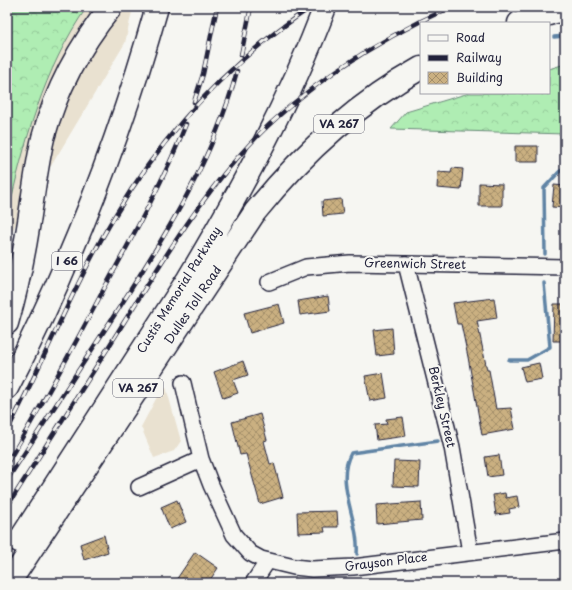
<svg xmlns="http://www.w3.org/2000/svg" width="572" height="590" font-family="'Playpen Sans',sans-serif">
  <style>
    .built { fill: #e9e1d0 }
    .forest { fill: url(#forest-crowns); stroke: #688877 }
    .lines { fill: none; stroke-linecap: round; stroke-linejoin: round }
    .stream { stroke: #6184a5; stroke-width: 3.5 }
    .building { fill: url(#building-cross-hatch); stroke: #22223b }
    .minor-casing { stroke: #22223b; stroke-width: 18 }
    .highway-casing { stroke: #22223b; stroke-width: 25 }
    .minor { stroke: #f6f6f2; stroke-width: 15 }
    .highway { stroke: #f6f6f2; stroke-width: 22 }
    .rail-casing { stroke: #22223b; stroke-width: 4.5 }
    .rail { stroke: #f6f6f2; stroke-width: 3; stroke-dasharray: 9; stroke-linecap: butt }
    .labels { text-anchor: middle; stroke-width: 4; stroke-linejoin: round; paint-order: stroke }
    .shield { fill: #f6f6f2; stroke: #626272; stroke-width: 1 }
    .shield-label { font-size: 11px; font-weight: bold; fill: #22223b }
    .street-label { font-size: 12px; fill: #22223b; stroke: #f6f6f2 }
  </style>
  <defs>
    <pattern id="forest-crowns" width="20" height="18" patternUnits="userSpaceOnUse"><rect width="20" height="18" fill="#afedb3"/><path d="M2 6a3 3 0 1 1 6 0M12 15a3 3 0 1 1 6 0" fill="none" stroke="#96cb9b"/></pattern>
    <pattern id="building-cross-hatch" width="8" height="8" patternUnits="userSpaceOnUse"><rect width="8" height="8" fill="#cab081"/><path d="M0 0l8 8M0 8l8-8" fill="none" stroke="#a48f6b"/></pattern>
  </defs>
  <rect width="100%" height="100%" fill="#f6f6f2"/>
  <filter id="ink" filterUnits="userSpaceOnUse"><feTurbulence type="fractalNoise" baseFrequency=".025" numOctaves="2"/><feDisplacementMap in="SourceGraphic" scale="8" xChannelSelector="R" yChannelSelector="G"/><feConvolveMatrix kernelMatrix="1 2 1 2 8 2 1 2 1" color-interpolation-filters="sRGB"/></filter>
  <g filter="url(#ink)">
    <!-- built -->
    <path class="built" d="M7,7H133L125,43L7,239Z
      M166,387L181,441L174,451L154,458L141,427L157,397Z"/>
    <!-- forest -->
    <path class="forest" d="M7,7H87C43,70 24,143 7,218Z
      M565,64V134L391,129L406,112L469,93H549V69Z"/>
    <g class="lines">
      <!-- stream -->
      <path class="stream" d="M554,37L565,36
        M545,254L544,188L559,172L565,168
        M509,360H527L550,347L544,283
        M357,554C360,521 334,484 351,453L438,441
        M336,583V582"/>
    </g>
    <!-- building -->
    <path class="building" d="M515,146H538V162H515Z
      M452,168L463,169L461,190L437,188L438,172L451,173Z
      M479,183L502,184V206H479Z
      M554,185L565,186V208L552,207Z
      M341,199L343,214L323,216L322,201Z
      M328,296L330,311L300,315L298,301Z
      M494,298L497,318L477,321L487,370H489L496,409L511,408L515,429L482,435L468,357L461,324H457L453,303Z
      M279,304L284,323L250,333L244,313Z
      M554,304H565V341H553Z
      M392,328L394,354L377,356L374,330Z
      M243,361L248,375L233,380L238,393L223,398L214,372Z
      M539,363L542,379L525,382L521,367Z
      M383,373L387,398L370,401L365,376Z
      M260,414L267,440L264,441L270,464L274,463L283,497L260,504L246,454L240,455L232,422Z
      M403,417L406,436L377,440L375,425L387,424L386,419Z
      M499,455L502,475L488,477L485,457Z
      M394,461L420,462L419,487L393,486Z
      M505,493L506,498L517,496L519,507L509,509L510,513L496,515L493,495Z
      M177,500L186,522L170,529L161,507Z
      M421,502L422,520L377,524L376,505Z
      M337,511L338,527H324L325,532L298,533L297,512Z
      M104,535L108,552L84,560L80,544Z
      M195,552L218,568L208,583H174Z"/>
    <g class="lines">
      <defs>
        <path id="minor" d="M406,264L452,447L470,552
          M269,282L306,267L350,263L565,267
          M183,383L201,459L211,485L234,535L250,553L261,559L294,567L312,569L353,567L565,541
          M139,487L201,459
          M253,583L267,562"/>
        <path id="highway" d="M519,23L565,9
          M7,323C16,292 23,260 28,228C33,198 36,168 43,138C56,90 80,45 111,7
          M7,388C70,267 120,138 157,7
          M19,541L188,279C240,192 289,102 325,7
          M9,583L255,212C302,154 356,104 421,68"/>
      </defs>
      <!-- minor casing -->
      <use href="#minor" class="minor-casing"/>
      <!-- highway casing -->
      <use href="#highway" class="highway-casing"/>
      <!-- minor -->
      <use href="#minor" class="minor"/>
      <!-- highway -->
      <use href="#highway" class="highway"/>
      <defs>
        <path id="rail" d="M241,55L251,7
          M194,102L203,74L217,7
          M7,431C45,360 74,283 116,214C165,132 231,60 311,7
          M7,463C42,406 74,346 105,287C134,234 164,180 186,124
          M7,480C44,423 82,365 119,308C167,233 214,158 237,71
          M7,507C46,445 86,384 124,322C160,265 195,206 239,156C295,92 374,41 451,7"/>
      </defs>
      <!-- rail casing -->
      <use href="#rail" class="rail-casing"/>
      <!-- rail -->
      <use href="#rail" class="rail"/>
    </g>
  </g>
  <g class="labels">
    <!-- shield labels -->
    <g class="shield">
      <rect x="314" y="115" width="50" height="18" rx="3"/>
      <rect x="52" y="252" width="30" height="18" rx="3"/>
      <rect x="113" y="379" width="50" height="18" rx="3"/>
    </g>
    <g class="shield-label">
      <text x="339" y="128">VA 267</text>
      <text x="67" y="265">I 66</text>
      <text x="138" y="392">VA 267</text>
    </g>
    <!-- street labels -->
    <g class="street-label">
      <text transform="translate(415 264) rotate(1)" y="4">Greenwich Street</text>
      <text transform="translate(179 290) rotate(-58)" y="4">Custis Memorial Parkway</text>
      <text transform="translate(193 305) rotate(-56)" y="4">Dulles Toll Road</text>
      <text transform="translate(442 407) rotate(77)" y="4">Berkley Street</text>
      <text transform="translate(386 562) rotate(-7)" y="4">Grayson Place</text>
    </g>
  </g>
  <!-- margin -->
  <rect width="572" height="590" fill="none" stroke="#f6f6f2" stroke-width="24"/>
  <rect x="12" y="12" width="548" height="566" fill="none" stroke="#22223b" stroke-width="1.5" filter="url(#ink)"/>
  <!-- legend -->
  <rect x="420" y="22" width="130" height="72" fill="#f6f6f2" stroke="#a1a1a9"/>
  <rect x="428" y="35" width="20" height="6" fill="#f6f6f2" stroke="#a1a1a9"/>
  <text x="456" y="42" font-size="12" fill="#22223b">Road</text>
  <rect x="428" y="55" width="20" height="6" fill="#22223b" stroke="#a1a1a9"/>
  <text x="456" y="62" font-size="12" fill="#22223b">Railway</text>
  <rect x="428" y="72" width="20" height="12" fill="url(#building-cross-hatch)" stroke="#a1a1a9"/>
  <text x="456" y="82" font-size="12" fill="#22223b">Building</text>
</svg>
